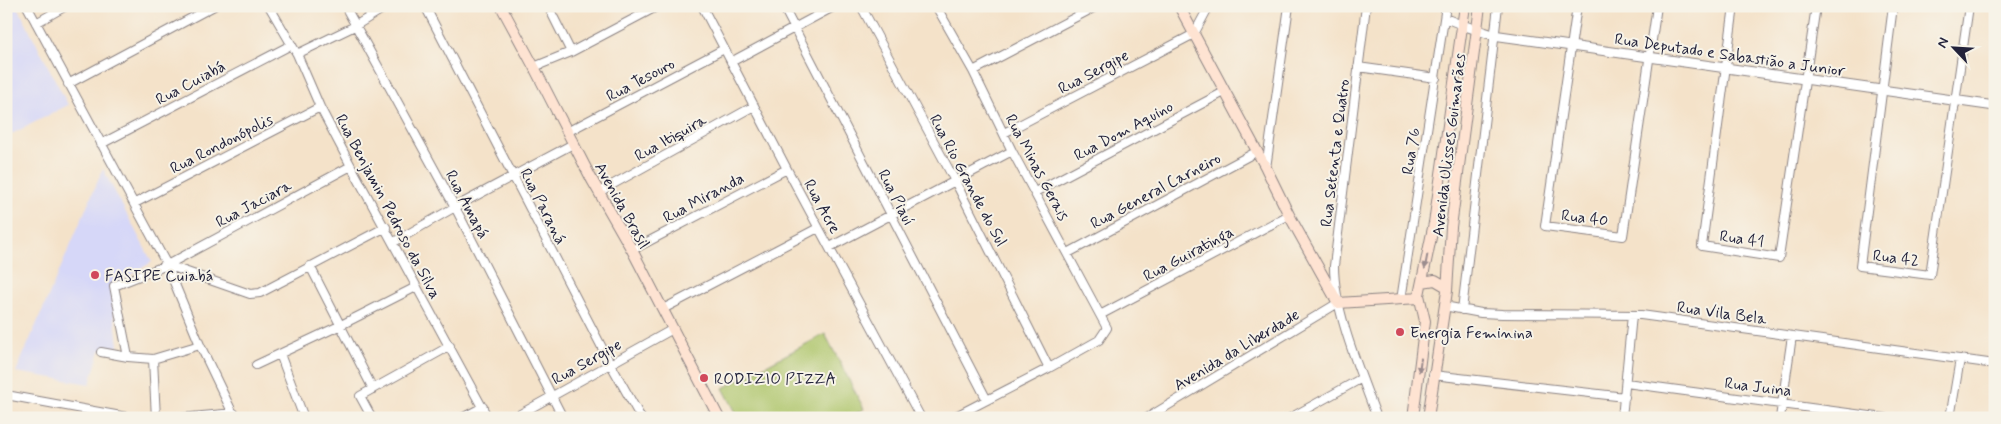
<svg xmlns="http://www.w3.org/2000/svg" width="2001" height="424" font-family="Mynerve,sans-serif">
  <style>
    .built { fill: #d6d7f8 }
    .green { fill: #adc56a; stroke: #687452 }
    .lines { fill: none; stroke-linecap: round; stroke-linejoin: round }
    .minor-casing { stroke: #8b8282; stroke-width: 10 }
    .tertiary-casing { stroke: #8b8282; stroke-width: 11 }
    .secondary-casing { stroke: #8b8282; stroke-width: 12 }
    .minor { stroke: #fff; stroke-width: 8 }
    .tertiary { stroke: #fff; stroke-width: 9 }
    .secondary { stroke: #fee3d2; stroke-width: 10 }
    .oneway { fill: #9b8c8e }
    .poi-dot { fill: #d1495b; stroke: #f7f3e8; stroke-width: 2 }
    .labels { text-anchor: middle; stroke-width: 4; stroke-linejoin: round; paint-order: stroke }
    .street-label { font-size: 16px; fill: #22223b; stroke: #f7f3e8 }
    .poi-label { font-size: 16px; fill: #22223b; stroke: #f7f3e8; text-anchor: start }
  </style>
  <rect width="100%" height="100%" fill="#f7f3e8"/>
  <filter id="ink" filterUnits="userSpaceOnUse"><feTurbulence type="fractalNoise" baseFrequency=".02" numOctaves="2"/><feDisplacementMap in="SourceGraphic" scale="10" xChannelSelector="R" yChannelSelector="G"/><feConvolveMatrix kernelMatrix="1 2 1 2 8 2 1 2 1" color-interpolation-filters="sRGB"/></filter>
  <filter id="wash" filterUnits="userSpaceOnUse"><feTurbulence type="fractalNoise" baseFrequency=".0096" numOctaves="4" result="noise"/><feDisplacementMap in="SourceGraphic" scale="20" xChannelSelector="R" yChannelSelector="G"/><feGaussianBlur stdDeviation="1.12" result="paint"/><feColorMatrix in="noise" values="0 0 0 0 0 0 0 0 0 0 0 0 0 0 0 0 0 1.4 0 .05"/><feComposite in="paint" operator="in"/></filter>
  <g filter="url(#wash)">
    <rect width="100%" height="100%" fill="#f4e2c9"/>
    <!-- built -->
    <path class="built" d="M6,6H17L68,105L6,137Z
      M103,169L152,262L111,287L118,345L116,352L100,350L90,384L16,372Z"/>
    <!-- green -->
    <path class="green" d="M825,334L864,409L848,418H739L723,388Z"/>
  </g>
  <g filter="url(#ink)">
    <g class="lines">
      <defs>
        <path id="minor" d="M27,6L167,265L200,345L235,418
          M269,6L297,54L320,107L351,166L488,418
          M345,6L455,207L563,418
          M425,6L610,363L641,418
          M548,6L571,52
          M702,6L787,169L921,418
          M783,6L987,400
          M861,6L955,181L1049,368
          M936,6L973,71L1012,151L1107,328L1099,340L1049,368L952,418
          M1366,6L1334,266C1334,312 1361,374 1377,418
          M1577,6L1545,226L1623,236L1657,6
          M1734,6L1702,246L1779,258L1816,6
          M1893,6L1860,266L1930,275L1969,6
          M1445,18L1462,25
          M36,23L66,6
          M297,54L355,26L387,6
          M731,62L835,6
          M534,67L571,52L658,6
          M1358,67L1436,78
          M973,71L1097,6
          M68,84L214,6
          M567,132L724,49
          M1004,133L1194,34L1209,6
          M101,144L291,45
          M1266,168L1289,6
          M599,192L754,106
          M1035,192L1224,92
          M135,203L320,107
          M394,242L455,207L573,144
          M830,247L1012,151
          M632,250L787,169
          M1068,253L1256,152
          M167,265L250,294L260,293L386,227
          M310,266L373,389
          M1401,300L1446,6
          M1444,306L1481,313L1502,314L1641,315L1995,364
          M663,309L818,228
          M1462,310L1498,6
          M1100,315L1289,215
          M101,352L128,357L153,359L200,345
          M280,354L304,418
          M128,357L114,286L167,265L351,166
          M153,359L156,418
          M256,365L341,325L416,287
          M1433,375L1625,397
          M1626,383L1885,418
          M6,395L132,418
          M181,418L234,413
          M372,418L360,396L450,346
          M462,418L483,407
          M513,418L673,329
          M1147,418L1338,303
          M1290,418L1362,378
          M1622,418L1632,315
          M1780,418L1792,336
          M1950,418L1960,359"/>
        <path id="tertiary" d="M1462,25L1493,35L1995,106"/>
        <path id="secondary" d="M501,6L534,67L592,180L632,250L719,418
          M1179,6L1266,168L1289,215L1338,303L1419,298
          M1422,282L1435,280L1447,287
          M1413,418L1425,321L1419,295L1434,223L1465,6
          M1428,418L1447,291L1451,227L1480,6"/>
      </defs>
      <!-- minor casing -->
      <use href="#minor" class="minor-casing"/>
      <!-- tertiary casing -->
      <use href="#tertiary" class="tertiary-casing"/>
      <!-- secondary casing -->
      <use href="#secondary" class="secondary-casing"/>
      <!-- minor -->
      <use href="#minor" class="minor"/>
      <!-- tertiary -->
      <use href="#tertiary" class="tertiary"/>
      <!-- secondary -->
      <use href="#secondary" class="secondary"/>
    </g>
    <!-- one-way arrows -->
    <defs><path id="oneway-solid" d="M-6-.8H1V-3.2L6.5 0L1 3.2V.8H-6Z" transform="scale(1.25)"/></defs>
    <g class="oneway">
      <use href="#oneway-solid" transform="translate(1426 262) rotate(101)"/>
      <use href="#oneway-solid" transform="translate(1420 365) rotate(98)"/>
    </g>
  </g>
  <!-- markers -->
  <g class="poi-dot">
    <circle cx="95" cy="275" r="5"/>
    <circle cx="1400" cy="332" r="5"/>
    <circle cx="704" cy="378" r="5"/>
  </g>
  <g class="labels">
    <!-- street labels -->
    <g class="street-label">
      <text transform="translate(1730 54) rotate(8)" y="6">Rua Deputado e Sabastião a Junior</text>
      <text transform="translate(1093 71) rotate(-28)" y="6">Rua Sergipe</text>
      <text transform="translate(640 79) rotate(-28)" y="6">Rua Tesouro</text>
      <text transform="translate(190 82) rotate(-28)" y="6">Rua Cuiabá</text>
      <text transform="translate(1123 130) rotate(-28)" y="6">Rua Dom Aquino</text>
      <text transform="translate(670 137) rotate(-29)" y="6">Rua Itiquira</text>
      <text transform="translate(221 143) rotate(-27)" y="6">Rua Rondonópolis</text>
      <text transform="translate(1448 145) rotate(-83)" y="6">Avenida Ulisses Guimarães</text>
      <text transform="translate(1410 151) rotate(-81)" y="6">Rua 76</text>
      <text transform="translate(1334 153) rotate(-83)" y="6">Rua Setenta e Quatro</text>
      <text transform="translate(1038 167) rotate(62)" y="6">Rua Minas Gerais</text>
      <text transform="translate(969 180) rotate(62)" y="6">Rua Rio Grande do Sul</text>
      <text transform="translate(1155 190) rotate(-28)" y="6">Rua General Carneiro</text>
      <text transform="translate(703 197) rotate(-28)" y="6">Rua Miranda</text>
      <text transform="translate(897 197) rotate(63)" y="6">Rua Piauí</text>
      <text transform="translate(253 203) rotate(-28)" y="6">Rua Jaciara</text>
      <text transform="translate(468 204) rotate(62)" y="6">Rua Amapá</text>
      <text transform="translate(623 205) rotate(61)" y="6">Avenida Brasil</text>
      <text transform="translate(389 206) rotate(62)" y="6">Rua Benjamin Pedroso da Silva</text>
      <text transform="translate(544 206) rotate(63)" y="6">Rua Paraná</text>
      <text transform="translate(823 206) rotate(61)" y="6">Rua Acre</text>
      <text transform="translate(1585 217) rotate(7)" y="6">Rua 40</text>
      <text transform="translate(1742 238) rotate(8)" y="6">Rua 41</text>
      <text transform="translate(1188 253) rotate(-28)" y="6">Rua Guiratinga</text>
      <text transform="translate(1896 257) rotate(7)" y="6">Rua 42</text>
      <text transform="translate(1722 312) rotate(8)" y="6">Rua Vila Bela</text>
      <text transform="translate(1236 349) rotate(-31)" y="6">Avenida da Liberdade</text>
      <text transform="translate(586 361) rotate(-29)" y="6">Rua Sergipe</text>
      <text transform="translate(1758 386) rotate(7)" y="6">Rua Juina</text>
    </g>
    <!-- poi labels -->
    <g class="poi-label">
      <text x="105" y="281">FASIPE Cuiabá</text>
      <text x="1410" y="338">Energia Feminina</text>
      <text x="714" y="384">RODIZIO PIZZA</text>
    </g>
  </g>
  <!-- margin -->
  <rect width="2001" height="424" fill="none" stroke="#f7f3e8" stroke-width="25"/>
  <!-- north arrow -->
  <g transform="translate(1954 48) rotate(295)" stroke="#f7f3e8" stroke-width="4" paint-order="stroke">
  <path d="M0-4L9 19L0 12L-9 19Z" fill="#22223b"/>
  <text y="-8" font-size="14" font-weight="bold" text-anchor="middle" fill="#22223b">N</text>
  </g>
</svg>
